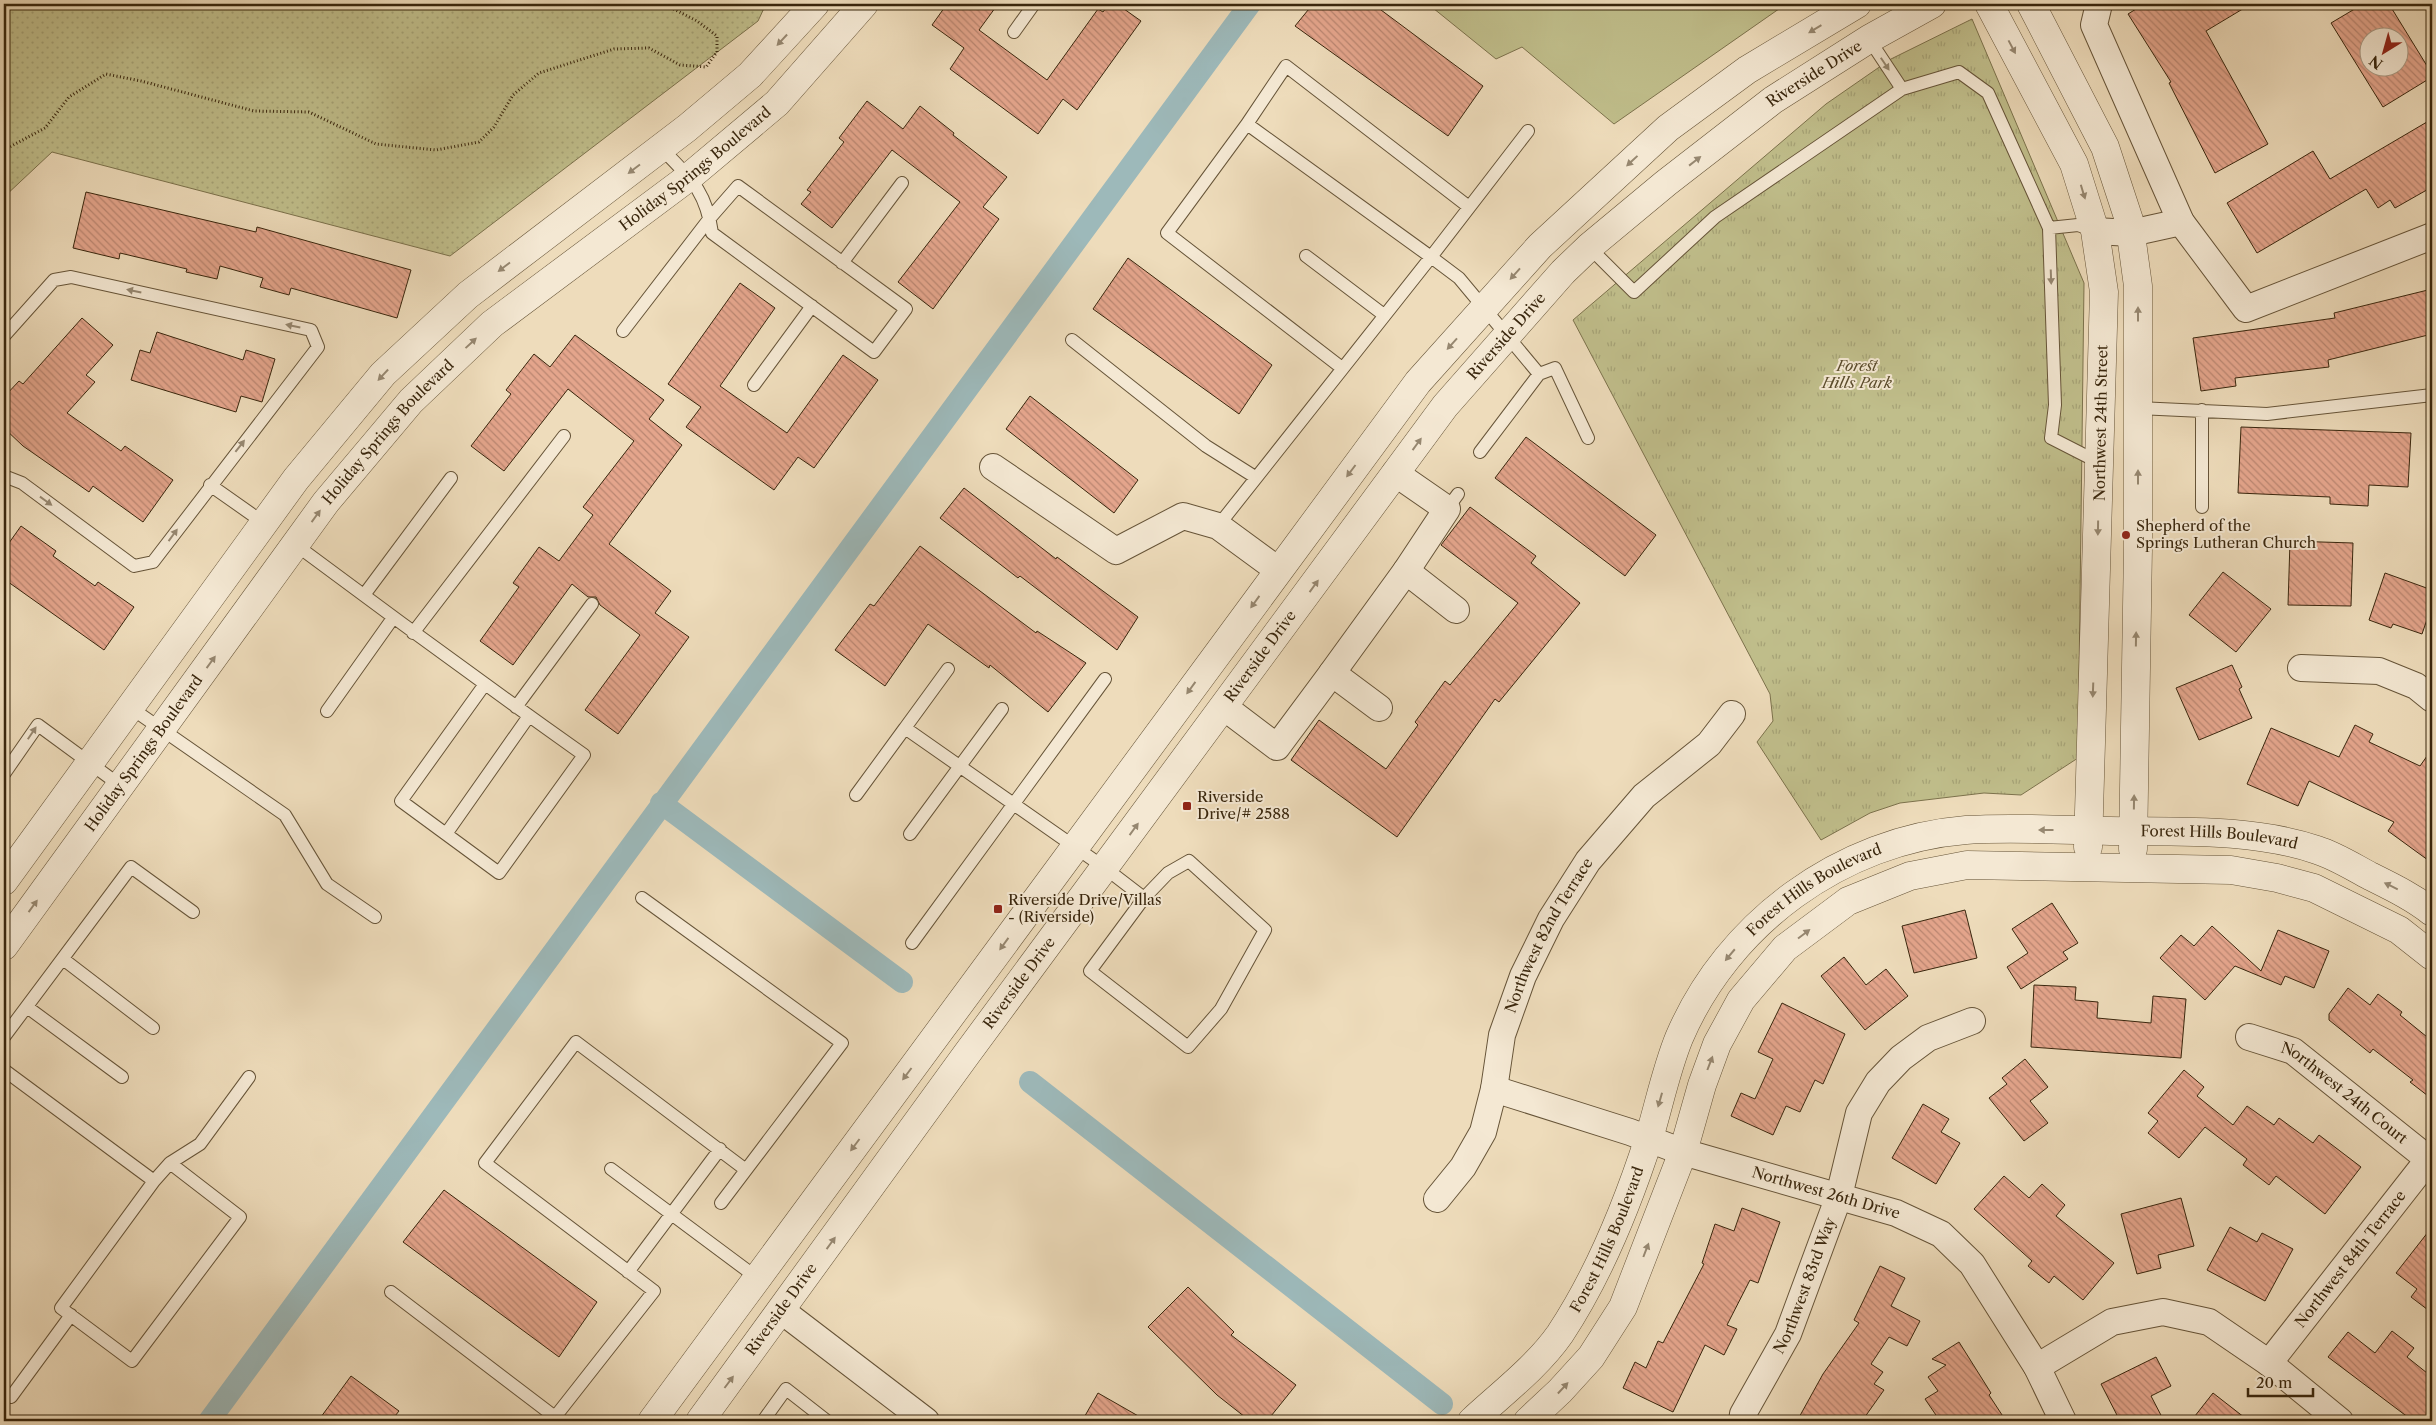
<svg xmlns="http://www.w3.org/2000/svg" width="2436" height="1425" font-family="'Libre Caslon Text',serif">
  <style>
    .grass { fill: url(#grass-dots); stroke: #7c724c }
    .park { fill: url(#park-tufts); stroke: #7c724c }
    .pitch { fill: #c0be8b; stroke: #7c724c }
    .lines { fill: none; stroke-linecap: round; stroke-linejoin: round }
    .canal { stroke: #9db9ba; stroke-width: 22 }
    .building { fill: url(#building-back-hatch); stroke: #39260d; fill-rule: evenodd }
    .service-casing { stroke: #665438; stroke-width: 14 }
    .minor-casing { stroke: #665438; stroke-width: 28 }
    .tertiary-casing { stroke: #665438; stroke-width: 29 }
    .path { stroke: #39260d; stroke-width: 3; stroke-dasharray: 1 2.5; stroke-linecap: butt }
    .service { stroke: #f4e8d3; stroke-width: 12 }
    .minor { stroke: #f4e8d3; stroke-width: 26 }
    .tertiary { stroke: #f4e8d3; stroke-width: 28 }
    .oneway { fill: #968770 }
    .poi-dot { fill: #8f2418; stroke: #f4e8d3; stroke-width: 2 }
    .labels { text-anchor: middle; stroke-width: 4; stroke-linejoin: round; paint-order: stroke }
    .street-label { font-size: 15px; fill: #39260d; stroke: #f4e8d3 }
    .park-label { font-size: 15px; font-style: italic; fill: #5b4c2c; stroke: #f4e8d3 }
    .poi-label { font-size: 15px; fill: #39260d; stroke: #f4e8d3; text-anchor: start }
  </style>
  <defs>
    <pattern id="grass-dots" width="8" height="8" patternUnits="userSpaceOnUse" patternTransform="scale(1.25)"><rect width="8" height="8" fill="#c0be8b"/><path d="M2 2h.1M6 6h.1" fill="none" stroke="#a6a377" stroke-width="1.8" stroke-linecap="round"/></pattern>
    <pattern id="park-tufts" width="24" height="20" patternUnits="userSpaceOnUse" patternTransform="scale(1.25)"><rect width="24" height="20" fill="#c0be8b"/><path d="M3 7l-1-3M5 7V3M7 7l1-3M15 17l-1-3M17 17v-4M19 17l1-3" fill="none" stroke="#a6a377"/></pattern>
    <pattern id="building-back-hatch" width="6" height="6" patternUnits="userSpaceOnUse" patternTransform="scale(1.25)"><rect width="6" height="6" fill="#e4a58c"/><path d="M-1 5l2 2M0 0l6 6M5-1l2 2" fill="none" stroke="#ba8671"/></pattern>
  </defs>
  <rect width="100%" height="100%" fill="#eedcbb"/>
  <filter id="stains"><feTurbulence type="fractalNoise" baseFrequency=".004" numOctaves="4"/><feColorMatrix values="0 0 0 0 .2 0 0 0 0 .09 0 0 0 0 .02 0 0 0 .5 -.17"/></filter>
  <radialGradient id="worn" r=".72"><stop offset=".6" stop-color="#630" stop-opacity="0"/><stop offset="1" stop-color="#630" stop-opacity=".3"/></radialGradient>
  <!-- grass -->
  <path class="grass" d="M4,4H766L758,21L450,256L52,152L4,197Z"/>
  <!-- park -->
  <path class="park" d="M1972,19L2084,283L2078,758L2021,795L1984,793L1900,803L1870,813L1821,840L1757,742L1773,721L1770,694L1573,320L1826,104L1891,59Z"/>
  <!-- pitch -->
  <path class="pitch" d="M1428,4H1786L1614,124L1522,47L1496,59Z"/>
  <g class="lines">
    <!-- canal -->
    <path class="canal" d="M661,803L902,982
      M1030,1082L1442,1404
      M209,1421L1250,4"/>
  </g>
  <!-- building -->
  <path class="building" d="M947,4H998L979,30L1047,80L1098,9L1103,12L1109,4H1117L1141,21L1077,110L1063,99L1038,134L950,69L964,48L932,25Z
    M1313,4H1373L1483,86L1448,136L1295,26Z
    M2144,4H2251L2206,31L2268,144L2215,173L2169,83L2171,82L2128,14Z
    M2363,4H2389L2432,74V77L2383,107L2331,23ZM2368,38H2398V68H2368Z
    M867,101L903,129L920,106L954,133L953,135L1007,177L983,207L999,219L933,309L898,282L960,202L892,150L832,228L801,204L811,192L807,190L844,142L839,138Z
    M2432,119V187L2395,208L2390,200L2378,208L2366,189L2257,253L2227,203L2313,151L2330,179Z
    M86,192L256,232L257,227L411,270L397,318L291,288L289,295L260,287L263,278L220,266L217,279L186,272L187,269L120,253L119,259L73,248Z
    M1128,258L1272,365L1239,414L1093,309Z
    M740,283L775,308L720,386L787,433L843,355L878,380L814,468L798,457L774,490L686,427L701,407L668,384Z
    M2432,289V334L2328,360L2329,367L2235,378L2236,386L2201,391L2193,338L2335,318L2334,313Z
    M82,318L113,345L86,375L95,382L67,413L121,451L125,446L173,480L143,522L93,486L89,492L23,446L4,428V397L19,381L23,384Z
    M157,332L243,360L246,350L275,359L262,402L241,396L236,412L131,380L140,350L150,353Z
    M575,335L664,400L649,419L682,445L609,544L671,591L655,613L689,637L618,734L585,710L640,635L600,605L596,597H588L572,584L513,665L480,641L519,587L513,583L539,547L559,561L593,515L583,507L634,441L568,389L504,471L471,446L511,394L506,390L534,354L550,367Z
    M1030,396L1138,480L1114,513L1006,429Z
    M2241,427L2411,433L2408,487L2369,485L2368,506L2330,504V497L2238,493Z
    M1526,437L1656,535L1625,576L1495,478Z
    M964,488L1056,559L1057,557L1138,617L1117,650L1020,576L1018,578L940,518Z
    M1470,507L1536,556L1531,563L1580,603L1499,702L1495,699L1397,837L1291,760L1319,720L1386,769L1418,725L1415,722L1445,681L1450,685L1518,603L1441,545Z
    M21,526L56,551L53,556L95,586L98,582L134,607L104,650L4,579V550Z
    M2290,541L2353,543L2351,606L2288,605Z
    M920,546L1036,633L1037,631L1086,663L1048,712L990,665L989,668L928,624L885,686L835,650L870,604L874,606Z
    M2223,572L2271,609L2236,652L2189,615Z
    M2385,573L2432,590V605L2422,634L2393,624L2391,628L2369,620Z
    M2232,665L2242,687L2239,689L2252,718L2199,740L2176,688Z
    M2355,725L2373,734L2369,742L2420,766L2432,749V863L2388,831L2394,822L2309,781L2298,806L2247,784L2271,728L2339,757Z
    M2052,903L2078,943L2063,952L2068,959L2021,989L2007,967L2028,953L2012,929Z
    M1965,910L1977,958L1914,973L1902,926Z
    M2212,926L2261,971L2278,930L2329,951L2314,988L2285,976L2281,985L2235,966L2205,1000L2160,958L2181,935L2194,946Z
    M1844,957L1866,985L1886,969L1908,996L1865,1030L1821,976Z
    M2034,985L2076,987L2075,1000L2098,1002L2097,1018L2151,1023L2153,996L2186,999L2181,1058L2031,1047Z
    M2348,988L2370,1005L2378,994L2402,1012L2400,1015L2432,1041V1099L2410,1082L2413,1080L2373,1049L2370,1053L2329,1020V1014Z
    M1782,1003L1845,1034L1823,1084L1815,1080L1800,1112L1786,1106L1773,1135L1731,1116L1741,1093L1755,1099L1773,1059L1758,1052Z
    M2025,1059L2048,1087L2030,1101L2048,1123L2024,1141L1989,1098L2007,1084L2002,1078Z
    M2184,1070L2204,1087L2197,1096L2233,1125L2247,1106L2274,1125L2279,1118L2313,1143L2319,1135L2361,1167L2325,1214L2276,1176L2269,1185L2243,1165L2247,1159L2205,1127L2179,1158L2148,1133L2158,1121L2148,1113Z
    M1923,1104L1949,1119L1941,1132L1960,1143L1936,1184L1892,1158Z
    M2004,1176L2029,1198L2042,1184L2065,1205L2056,1216L2114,1263L2083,1300L2054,1276L2049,1283L2028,1266L2032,1261L1974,1209Z
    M444,1190L597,1302L559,1357L403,1242Z
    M2181,1198L2194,1246L2158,1255L2161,1268L2137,1274L2121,1214Z
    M1742,1208L1780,1222L1758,1283L1750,1280L1727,1325L1737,1329L1724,1355L1705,1345L1673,1412L1623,1388L1635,1362L1646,1368L1658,1341L1663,1343L1704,1264L1702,1263L1715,1224L1734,1231Z
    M2230,1227L2257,1242L2262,1233L2293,1249L2265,1301L2207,1270Z
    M2432,1227V1313L2411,1297L2417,1289L2396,1273Z
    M1880,1266L1905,1278L1891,1306L1920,1321L1907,1346L1889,1337L1871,1364L1883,1372L1874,1384L1884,1390L1862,1421H1797L1823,1374L1859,1323L1854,1320Z
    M1188,1287L1234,1332L1231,1335L1296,1385L1267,1421H1250L1217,1395L1148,1327Z
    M2392,1331L2414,1348L2407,1357L2432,1377V1421H2413L2328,1357L2348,1332L2375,1353Z
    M1959,1342L1991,1393L1989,1395L2006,1421H1940L1925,1399L1938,1391L1928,1377L1946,1365L1932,1359Z
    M2156,1357L2171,1386L2151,1396L2164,1421H2120L2101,1384Z
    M351,1376L399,1411L391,1421H318Z
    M1098,1393L1147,1421H1082Z
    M2213,1393L2249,1421H2191Z"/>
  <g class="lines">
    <defs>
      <path id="service" d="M1014,32L1034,4
        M1869,39L1902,89
        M1247,124L1286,66L1469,207
        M2049,228L2055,405L2051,438L2100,463
        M1589,247L1634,292L1715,217L1902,89L1959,72L1988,93L2049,228L2078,225L2095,231
        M1306,256L1384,315
        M842,263L902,183
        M623,331L710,218L738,186L906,309L874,352L712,233C706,190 690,178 661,148
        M4,336L54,280L71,277L311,330L318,347L153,562L134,566L22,483L4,476
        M1072,340L1206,446L1255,477
        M1342,368L1167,233L1247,124L1431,257L1528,131
        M1539,374L1555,368L1588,438
        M754,385L812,306
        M2138,408L2267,414L2432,395
        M210,485L264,523
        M2202,507V410
        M1447,509L1458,494
        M1218,526L1431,257L1459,278L1539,374L1480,452
        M296,545C391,616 487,686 584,755L499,873L401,801L485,684
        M364,595L451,478
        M413,633L564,436
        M948,669L905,728L1105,868L1144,898L1090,971L1188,1047L1221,1009L1265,930L1189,861L1168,873L1144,898
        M516,707L592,604
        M131,708L285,815L327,884L375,917
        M327,711L393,618
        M4,774L38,725L121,786
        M856,795L905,728
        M446,834L529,716
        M910,834L1002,709
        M642,898L842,1043L721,1203
        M912,943L1105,679
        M63,959L153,1028
        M27,1007L122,1077
        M4,1037L131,867L193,912
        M4,1070L154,1181
        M170,1163L240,1217L132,1361L61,1308L154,1181Z
        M170,1163L200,1144L249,1077
        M611,1169L756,1277
        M628,1272L720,1149
        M391,1292L555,1417L654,1291L485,1163L576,1042L746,1170
        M11,1397L71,1315
        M763,1421L786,1389L827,1421"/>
      <g id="minor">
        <path d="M2099,4L2094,25L2181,222L2246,309L2432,236"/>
        <path d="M2095,231L2131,233L2181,222"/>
        <path d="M993,467L1116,551L1183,516L1218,526L1278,570"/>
        <path d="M1395,473L1447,509L1406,571"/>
        <path d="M2301,668L2379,671L2416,686L2432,699"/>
        <path d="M1332,673L1406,571L1456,610"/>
        <path d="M1224,707L1277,747L1332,673L1379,708"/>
        <path id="s1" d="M2249,1037L2293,1051L2432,1162"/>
        <path id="s2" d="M1494,1089L1630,1132L1683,1152L1896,1213L1941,1234L1972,1264L2037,1367L2063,1421"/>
        <path id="s3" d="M1437,1199L1463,1167L1483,1132L1494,1089L1502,1035L1523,976L1551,919L1588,861L1644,796L1709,744L1732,714"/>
        <path d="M782,1311L926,1421"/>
        <path id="s4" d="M2269,1363L2432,1155"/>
        <path d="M2037,1367L2112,1322L2163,1312L2209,1322L2269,1363L2340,1421"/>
        <path id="s5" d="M1742,1421L1743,1414L1788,1334L1839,1196L1859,1113L1878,1082L1901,1058L1928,1038L1972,1021"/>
      </g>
      <g id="tertiary">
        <path d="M1989,4L2074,164L2095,231L2104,292L2088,847"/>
        <path d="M2031,4L2105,147L2129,220L2138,286V547L2133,849"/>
        <path d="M4,881L296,479L383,374L468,295L687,128L750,75L815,4"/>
        <path id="s6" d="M4,946L326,502L411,401L492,324L689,177L777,103L864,4"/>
        <path d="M652,1421L1418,382L1540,246L1668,128L1747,70L1857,4"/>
        <path id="s7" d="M700,1421L966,1055L1445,406L1563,272L1589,247L1666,183L1773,100L1869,39L1932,4"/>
        <path id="s8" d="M1472,1421C1501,1394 1537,1367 1560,1334C1599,1275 1627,1206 1649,1138C1659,1105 1666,1070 1679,1038C1728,923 1841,840 1966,830C2013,827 2063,830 2110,831C2178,832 2252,828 2317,850C2336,856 2353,867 2370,876C2392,887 2413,897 2432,912"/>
        <path d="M1528,1421L1560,1391L1591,1357L1623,1307L1683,1152L1702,1085L1717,1044L1741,1000L1785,948L1848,901L1910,876L1967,865L2231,870L2277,878L2314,888L2399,930L2432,956"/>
      </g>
    </defs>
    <!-- service casing -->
    <use href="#service" class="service-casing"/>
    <!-- minor casing -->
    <use href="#minor" class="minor-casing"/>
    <!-- tertiary casing -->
    <use href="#tertiary" class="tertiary-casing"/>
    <!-- path -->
    <path class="path" d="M4,150L45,128L69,97L106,74L141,81L254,111L309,112L376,144L436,150L479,142L494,127L513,95L539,73L614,49L649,48L680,65L706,67L717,52V36L697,21L664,4"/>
    <!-- service -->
    <use href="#service" class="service"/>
    <!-- minor -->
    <use href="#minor" class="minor"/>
    <!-- tertiary -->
    <use href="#tertiary" class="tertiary"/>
  </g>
  <!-- one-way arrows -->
  <defs><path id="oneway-solid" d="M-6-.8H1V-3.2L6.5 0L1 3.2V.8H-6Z" transform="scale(1.25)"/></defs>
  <g class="oneway">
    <use href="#oneway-solid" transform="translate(1815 29) rotate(149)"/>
    <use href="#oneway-solid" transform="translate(782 40) rotate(133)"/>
    <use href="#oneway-solid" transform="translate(2012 47) rotate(62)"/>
    <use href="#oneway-solid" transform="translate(1885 64) rotate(56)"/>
    <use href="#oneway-solid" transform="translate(1632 161) rotate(137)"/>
    <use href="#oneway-solid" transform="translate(1695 161) rotate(-38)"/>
    <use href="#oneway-solid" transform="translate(634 169) rotate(143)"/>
    <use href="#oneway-solid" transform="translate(2083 192) rotate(73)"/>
    <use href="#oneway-solid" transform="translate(504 267) rotate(143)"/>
    <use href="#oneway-solid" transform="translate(1515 274) rotate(132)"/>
    <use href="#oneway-solid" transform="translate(2051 277) rotate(88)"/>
    <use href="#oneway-solid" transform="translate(134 291) rotate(-168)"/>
    <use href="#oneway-solid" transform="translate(2138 314) rotate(-90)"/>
    <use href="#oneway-solid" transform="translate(293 326) rotate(-168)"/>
    <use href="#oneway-solid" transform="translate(471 343) rotate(-43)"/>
    <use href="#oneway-solid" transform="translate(1452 344) rotate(132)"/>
    <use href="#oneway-solid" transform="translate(383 375) rotate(133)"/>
    <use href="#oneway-solid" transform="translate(1417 444) rotate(-54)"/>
    <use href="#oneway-solid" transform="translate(240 446) rotate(-52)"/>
    <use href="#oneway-solid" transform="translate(1351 471) rotate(127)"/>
    <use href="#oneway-solid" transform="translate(2138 477) rotate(-90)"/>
    <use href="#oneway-solid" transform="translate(46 501) rotate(36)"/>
    <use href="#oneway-solid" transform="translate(316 516) rotate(-54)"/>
    <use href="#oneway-solid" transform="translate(2098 528) rotate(91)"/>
    <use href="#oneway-solid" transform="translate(173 535) rotate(-54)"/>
    <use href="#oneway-solid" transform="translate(1314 586) rotate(-54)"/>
    <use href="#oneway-solid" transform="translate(1255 602) rotate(126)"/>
    <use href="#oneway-solid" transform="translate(2136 639) rotate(-89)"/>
    <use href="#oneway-solid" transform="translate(211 662) rotate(-54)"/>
    <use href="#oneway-solid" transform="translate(1191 688) rotate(126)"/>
    <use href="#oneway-solid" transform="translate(2093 690) rotate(92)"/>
    <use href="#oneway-solid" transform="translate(32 733) rotate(-56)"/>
    <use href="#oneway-solid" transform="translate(2134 802) rotate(-89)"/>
    <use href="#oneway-solid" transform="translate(1134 829) rotate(-54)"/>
    <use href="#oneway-solid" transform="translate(2046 830) rotate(180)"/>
    <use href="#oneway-solid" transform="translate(2391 886) rotate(-154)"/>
    <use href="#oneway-solid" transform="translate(33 906) rotate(-54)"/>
    <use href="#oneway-solid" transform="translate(1804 934) rotate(-37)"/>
    <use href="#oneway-solid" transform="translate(1004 944) rotate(126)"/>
    <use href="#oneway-solid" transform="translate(1730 955) rotate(130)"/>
    <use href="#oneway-solid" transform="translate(1710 1063) rotate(-69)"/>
    <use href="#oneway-solid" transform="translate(907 1074) rotate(127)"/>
    <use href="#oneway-solid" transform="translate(1660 1100) rotate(106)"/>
    <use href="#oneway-solid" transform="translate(855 1145) rotate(127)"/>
    <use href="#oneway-solid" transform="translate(831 1243) rotate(-54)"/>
    <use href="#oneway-solid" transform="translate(1646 1250) rotate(-69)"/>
    <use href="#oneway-solid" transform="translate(729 1382) rotate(-53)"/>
    <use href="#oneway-solid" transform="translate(1563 1388) rotate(-47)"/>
  </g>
  <!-- markers -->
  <g class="poi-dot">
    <circle cx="2126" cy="535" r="5"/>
    <rect x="1182" y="801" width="10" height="10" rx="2.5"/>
    <rect x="993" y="904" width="10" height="10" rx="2.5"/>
  </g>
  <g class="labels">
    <!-- street labels -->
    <g class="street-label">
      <text dy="5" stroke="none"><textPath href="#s7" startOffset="1758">Riverside Drive</textPath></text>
      <text dy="5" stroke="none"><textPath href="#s6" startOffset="1048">Holiday Springs Boulevard</textPath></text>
      <text dy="5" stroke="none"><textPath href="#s7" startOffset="1352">Riverside Drive</textPath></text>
      <text transform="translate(2101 423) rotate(-89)" y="5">Northwest 24th Street</text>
      <text dy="5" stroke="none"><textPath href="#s6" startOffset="642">Holiday Springs Boulevard</textPath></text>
      <text dy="5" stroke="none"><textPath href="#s7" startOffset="948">Riverside Drive</textPath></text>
      <text dy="5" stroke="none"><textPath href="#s6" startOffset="238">Holiday Springs Boulevard</textPath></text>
      <text dy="5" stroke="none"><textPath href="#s8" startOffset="1070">Forest Hills Boulevard</textPath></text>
      <text dy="5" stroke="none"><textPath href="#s8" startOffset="650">Forest Hills Boulevard</textPath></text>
      <text dy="5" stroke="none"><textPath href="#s3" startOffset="291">Northwest 82nd Terrace</textPath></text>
      <text dy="5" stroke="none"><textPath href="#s7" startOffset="542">Riverside Drive</textPath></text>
      <text dy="5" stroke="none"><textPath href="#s1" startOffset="112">Northwest 24th Court</textPath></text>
      <text dy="5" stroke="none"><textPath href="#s2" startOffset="348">Northwest 26th Drive</textPath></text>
      <text dy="5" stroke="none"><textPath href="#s8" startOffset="230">Forest Hills Boulevard</textPath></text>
      <text dy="5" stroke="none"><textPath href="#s4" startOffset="132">Northwest 84th Terrace</textPath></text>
      <text dy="5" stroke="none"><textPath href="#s5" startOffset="150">Northwest 83rd Way</textPath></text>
      <text dy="5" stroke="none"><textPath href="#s7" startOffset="138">Riverside Drive</textPath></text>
    </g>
    <!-- park labels -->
    <g class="park-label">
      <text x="1857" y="371">Forest<tspan x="1857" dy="17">Hills Park</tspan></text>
    </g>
    <!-- poi labels -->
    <g class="poi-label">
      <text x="2136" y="531">Shepherd of the<tspan x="2136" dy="17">Springs Lutheran Church</tspan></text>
      <text x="1197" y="802">Riverside<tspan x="1197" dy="17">Drive/# 2588</tspan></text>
      <text x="1008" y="905">Riverside Drive/Villas<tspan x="1008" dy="17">- (Riverside)</tspan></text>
    </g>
  </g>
  <!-- margin -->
  <rect width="2436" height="1425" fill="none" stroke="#eedcbb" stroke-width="20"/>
  <rect x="5" y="5" width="2426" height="1415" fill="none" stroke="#39260d" stroke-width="2.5"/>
  <rect x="10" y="10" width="2416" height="1405" fill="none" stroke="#39260d"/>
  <!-- north arrow -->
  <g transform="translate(2384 52) rotate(217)"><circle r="24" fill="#f4e8d3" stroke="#a99a84"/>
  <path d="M0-4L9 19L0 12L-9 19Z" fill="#8f2418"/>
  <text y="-8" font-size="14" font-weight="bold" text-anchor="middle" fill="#39260d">N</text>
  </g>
  <!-- scale -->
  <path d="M2248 1388v8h65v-8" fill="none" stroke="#39260d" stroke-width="2.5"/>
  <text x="2256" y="1388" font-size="15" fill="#39260d" stroke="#f4e8d3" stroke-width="4" paint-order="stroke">20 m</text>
  <rect width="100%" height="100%" filter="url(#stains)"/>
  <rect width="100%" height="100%" fill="url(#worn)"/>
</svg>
